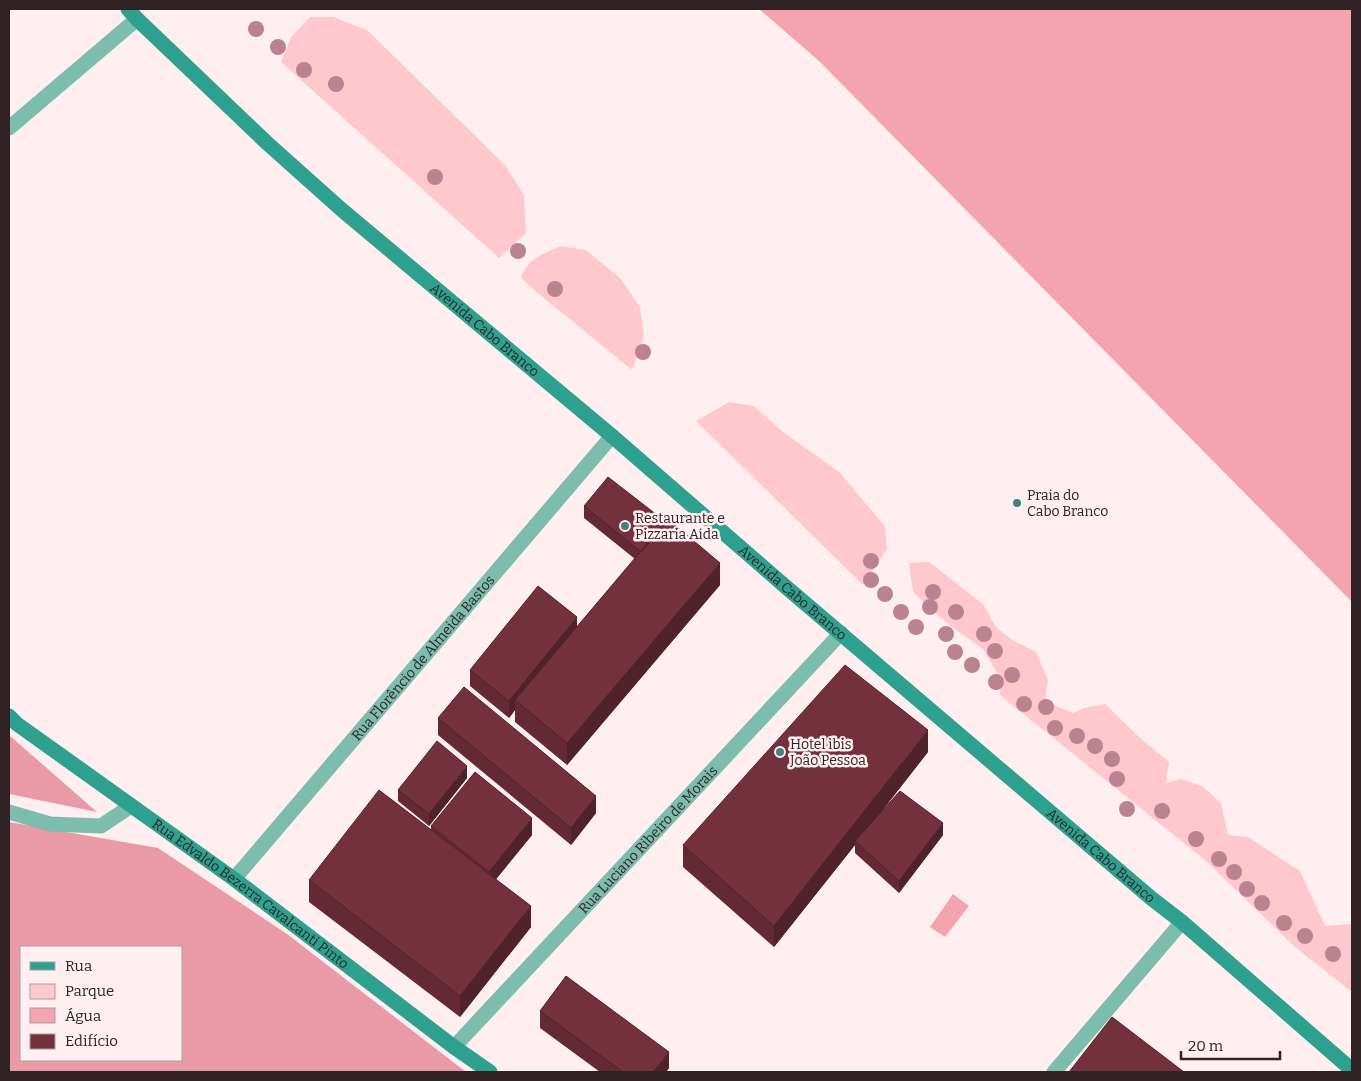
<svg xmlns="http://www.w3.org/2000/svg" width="1361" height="1081" font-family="Bitter,serif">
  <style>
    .green { fill: #ffc8cf }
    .forest { fill: #e89aa6; fill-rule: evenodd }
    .water { fill: #f3a4b0 }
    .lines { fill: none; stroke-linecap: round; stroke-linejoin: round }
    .minor { stroke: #7cbdae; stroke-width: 15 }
    .tertiary { stroke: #7cbdae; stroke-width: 15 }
    .secondary { stroke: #2da18d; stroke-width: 15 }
    .tree { fill: #bb838f }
    .wall { fill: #632a35 }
    .shaded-wall { fill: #50222b }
    .building { fill: #73313e; stroke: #50222b }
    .poi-dot { fill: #428578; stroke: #ffeff0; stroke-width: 2 }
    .labels { text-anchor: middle; stroke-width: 5; stroke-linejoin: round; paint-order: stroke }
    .street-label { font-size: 14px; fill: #302224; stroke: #ffeff0 }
    .poi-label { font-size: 14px; fill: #302224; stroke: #ffeff0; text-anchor: start }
  </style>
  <rect width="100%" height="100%" fill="#ffeff0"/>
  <!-- green -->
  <path class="green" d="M310,17H333L367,30L505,165L524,195L526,233L499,258L281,62L291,37Z
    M561,246L586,250L620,278L640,307L644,337L632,370L539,294L521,278C527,258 543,254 561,246Z
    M729,402L754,406L782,431L839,472L885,526L887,549L863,585L696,421Z
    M929,562L983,604L996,627L1012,640L1036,652L1048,680L1045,701L1073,713L1084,708L1105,704L1139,737L1169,762L1166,783L1181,779L1202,786L1221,803L1228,835L1248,837L1300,871L1325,926L1352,924V992L1295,947L1206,861L1000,695L1001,680L983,649L952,627L931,609L913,592L909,563Z"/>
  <!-- forest -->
  <path class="forest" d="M9,735L97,812L9,794Z
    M9,822L158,848L287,934L466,1072H9ZM21,947H181V1060H21Z"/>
  <!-- water -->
  <path class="water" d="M759,9H1352V602L819,61Z
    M953,894L969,906L945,937L930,927Z"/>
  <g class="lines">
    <!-- minor -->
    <g class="minor">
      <path d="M9,128L137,19"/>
      <path id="s1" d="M234,879L612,436"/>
      <path id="s2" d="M454,1047L841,633"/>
      <path d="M1054,1072L1182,922"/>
    </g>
    <!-- tertiary -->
    <path class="tertiary" d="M9,812L50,824L101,826L131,806"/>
    <!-- secondary -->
    <g class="secondary">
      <path id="s3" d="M128,9L137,19L267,143L342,210L612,436L786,587L1151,898L1182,922L1352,1070"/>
      <path id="s4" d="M9,716L17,724L234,879L454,1047L490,1072"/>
    </g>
  </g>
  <!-- trees -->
  <g class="tree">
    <circle cx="256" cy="29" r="8"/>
    <circle cx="278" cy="47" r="8"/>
    <circle cx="304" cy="70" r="8"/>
    <circle cx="336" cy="84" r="8"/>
    <circle cx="435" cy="177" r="8"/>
    <circle cx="518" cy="251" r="8"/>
    <circle cx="555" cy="289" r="8"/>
    <circle cx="643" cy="352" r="8"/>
    <circle cx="871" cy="561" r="8"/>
    <circle cx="871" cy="580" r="8"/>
    <circle cx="933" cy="592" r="8"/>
    <circle cx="885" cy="594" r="8"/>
    <circle cx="930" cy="607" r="8"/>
    <circle cx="901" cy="612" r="8"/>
    <circle cx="956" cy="612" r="8"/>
    <circle cx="916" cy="627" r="8"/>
    <circle cx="946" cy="634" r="8"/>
    <circle cx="984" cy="634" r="8"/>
    <circle cx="995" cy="651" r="8"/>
    <circle cx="955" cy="652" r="8"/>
    <circle cx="972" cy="665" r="8"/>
    <circle cx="1012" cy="675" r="8"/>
    <circle cx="996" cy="682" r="8"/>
    <circle cx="1024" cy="704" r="8"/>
    <circle cx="1046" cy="707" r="8"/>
    <circle cx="1055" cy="728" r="8"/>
    <circle cx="1077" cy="736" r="8"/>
    <circle cx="1095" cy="746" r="8"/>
    <circle cx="1112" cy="759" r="8"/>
    <circle cx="1117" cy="779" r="8"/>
    <circle cx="1127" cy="809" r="8"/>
    <circle cx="1162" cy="811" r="8"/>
    <circle cx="1196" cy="839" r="8"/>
    <circle cx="1219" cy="859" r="8"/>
    <circle cx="1234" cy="872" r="8"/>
    <circle cx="1247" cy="889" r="8"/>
    <circle cx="1262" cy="903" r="8"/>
    <circle cx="1284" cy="923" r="8"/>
    <circle cx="1305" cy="936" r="8"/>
    <circle cx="1333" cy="954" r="8"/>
  </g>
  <!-- wall -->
  <path class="wall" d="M584,506L720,585L567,765L515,722V710L509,718L470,686V670L577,627L635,559L584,518Z
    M438,718L596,813L571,845L438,735Z
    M928,752L877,817L943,835L899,893L855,853V845L774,947L683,867V845Z
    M467,778L429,826L398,801V790Z
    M431,826L532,835L496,879L531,927L460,1017L309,902V880L431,830Z
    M540,1011L669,1068L666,1072H600L540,1028Z"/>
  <!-- shaded-wall -->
  <path class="shaded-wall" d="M720,563V585L567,765V743Z
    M577,617V634L515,700V710L509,718V701Z
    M928,730V752L857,843L855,841V845L774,947V926Z
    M467,766V778L429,826V814Z
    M596,796V813L571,845V828Z
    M532,818V835L489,888V872Z
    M943,823V835L899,893V881Z
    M531,906V927L460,1017V996Z
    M669,1052V1068L666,1072H653Z"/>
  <!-- building -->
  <path class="building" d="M608,477L666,522L641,552L584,506Z
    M668,519L720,563L567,743L515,700Z
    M538,586L577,617L509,701L470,670Z
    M845,665L928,730L774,926L683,845Z
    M464,687L596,796L571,828L438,718Z
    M437,741L467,766L429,814L398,790Z
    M475,772L532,818L489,872L431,826Z
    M379,790L531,906L460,996L309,880Z
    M900,791L943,823L899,881L855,841Z
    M566,976L669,1052L653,1072H623L540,1011Z
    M1112,1017L1184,1072H1069Z"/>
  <!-- markers -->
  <g class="poi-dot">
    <circle cx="1017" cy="503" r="5"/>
    <circle cx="625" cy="526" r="5"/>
    <circle cx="780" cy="752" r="5"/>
  </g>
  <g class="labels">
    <!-- street labels -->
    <g class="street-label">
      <text dy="5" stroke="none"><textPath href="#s3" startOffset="480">Avenida Cabo Branco</textPath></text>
      <text dy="5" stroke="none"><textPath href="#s3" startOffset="885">Avenida Cabo Branco</textPath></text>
      <text dy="5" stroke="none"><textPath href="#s1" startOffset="291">Rua Florêncio de Almeida Bastos</textPath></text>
      <text dy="5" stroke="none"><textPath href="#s2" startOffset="284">Rua Luciano Ribeiro de Morais</textPath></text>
      <text dy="5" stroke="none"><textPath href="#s3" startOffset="1290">Avenida Cabo Branco</textPath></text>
      <text dy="5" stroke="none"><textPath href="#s4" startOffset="300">Rua Edvaldo Bezerra Cavalcanti Pinto</textPath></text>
    </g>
    <!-- poi labels -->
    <g class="poi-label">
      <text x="1027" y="500">Praia do<tspan x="1027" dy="16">Cabo Branco</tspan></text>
      <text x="635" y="523">Restaurante e<tspan x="635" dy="16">Pizzaria Aida</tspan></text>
      <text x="790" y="749">Hotel ibis<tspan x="790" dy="16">João Pessoa</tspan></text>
    </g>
  </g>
  <!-- border -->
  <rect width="1361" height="1081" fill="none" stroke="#302224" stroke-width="20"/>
  <!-- legend -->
  <rect x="20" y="946" width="162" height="115" fill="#ffeff0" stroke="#ac9d9e"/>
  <rect x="30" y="962" width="25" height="8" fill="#2da18d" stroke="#ac9d9e"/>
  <text x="65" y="971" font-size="15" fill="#302224">Rua</text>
  <rect x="30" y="984" width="25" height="15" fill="#ffc8cf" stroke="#ac9d9e"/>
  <text x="65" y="996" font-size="15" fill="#302224">Parque</text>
  <rect x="30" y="1008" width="25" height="15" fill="#f3a4b0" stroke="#ac9d9e"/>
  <text x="65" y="1021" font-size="15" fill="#302224">Água</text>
  <rect x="30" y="1034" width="25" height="15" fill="#73313e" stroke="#ac9d9e"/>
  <text x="65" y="1046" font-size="15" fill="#302224">Edifício</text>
  <!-- scale -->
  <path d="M1181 1051v8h99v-8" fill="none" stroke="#302224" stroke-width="2.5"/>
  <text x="1188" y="1051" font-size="15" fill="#302224" stroke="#ffeff0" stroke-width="4" paint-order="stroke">20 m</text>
</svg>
